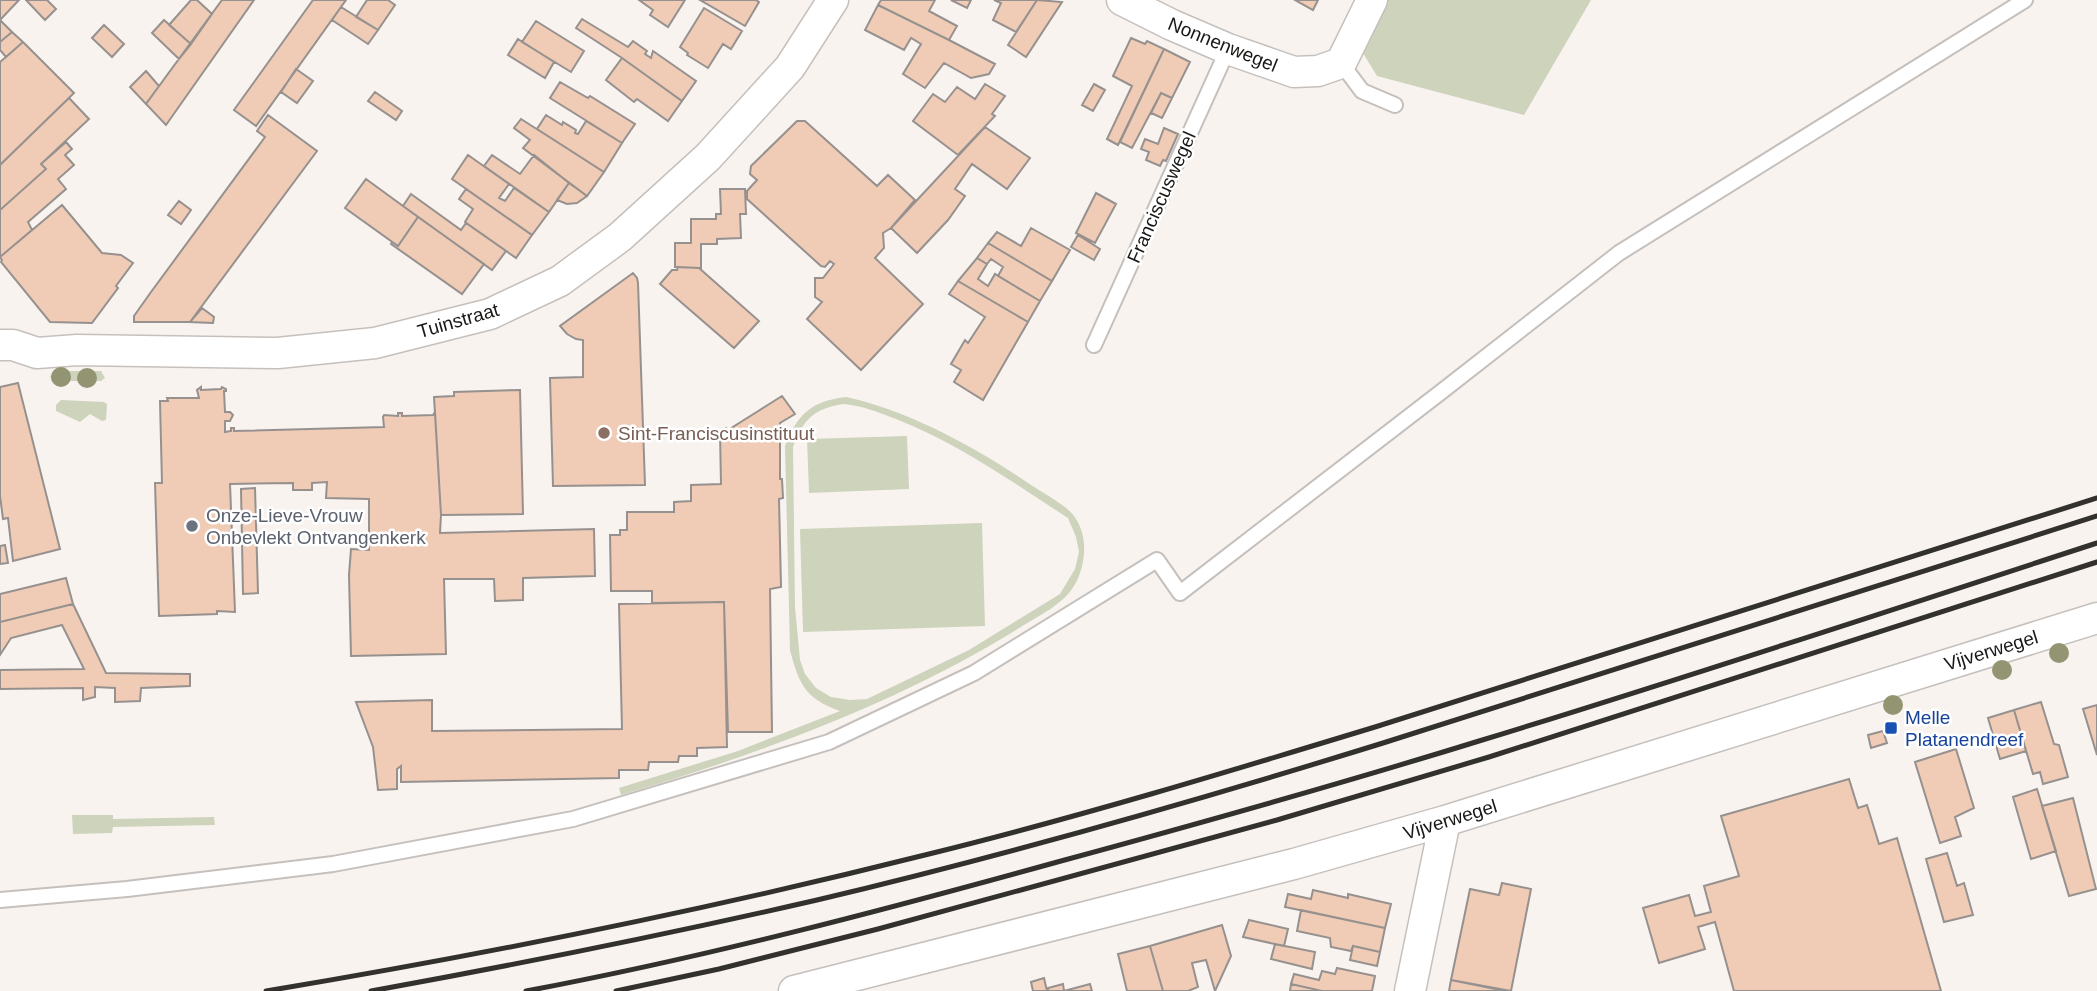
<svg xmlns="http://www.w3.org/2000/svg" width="2097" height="991" font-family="Arial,sans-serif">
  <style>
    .green { fill: #ced3bc; fill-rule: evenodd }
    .building { fill: #f0ccb6; stroke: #96918e; stroke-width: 2 }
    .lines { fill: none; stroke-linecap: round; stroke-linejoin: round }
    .lane-casing { stroke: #c6c0bd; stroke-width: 18 }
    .street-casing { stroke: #c6c0bd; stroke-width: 33 }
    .lane { stroke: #fff; stroke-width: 14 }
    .street { stroke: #fff; stroke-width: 30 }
    .rail { stroke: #33312e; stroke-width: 5 }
    .tree { fill: #939472 }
    .education-dot { fill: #8d6e63; stroke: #fff; stroke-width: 2.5 }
    .worship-dot { fill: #6b7280; stroke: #fff; stroke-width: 2.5 }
    .transit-dot { fill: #1a4fb4; stroke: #fff; stroke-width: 2.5 }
    .labels { text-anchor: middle; stroke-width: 5; stroke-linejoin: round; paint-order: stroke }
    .street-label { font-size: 19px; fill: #1a1816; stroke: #fff }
    .education-label { font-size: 19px; fill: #785e54; stroke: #fff; text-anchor: start }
    .worship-label { font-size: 19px; fill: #5b616d; stroke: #fff; text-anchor: start }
    .transit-label { font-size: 19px; fill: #164399; stroke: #fff; text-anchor: start }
  </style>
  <rect width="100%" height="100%" fill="#f9f3f0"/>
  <!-- green -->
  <path class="green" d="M1384,0H1591L1524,115L1377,76L1363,53Z
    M55,371H101L105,378L101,381H52L50,376Z
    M846,397C908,410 979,449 1031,485C1043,493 1066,505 1074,516C1089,536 1086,566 1074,586C1063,604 1042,614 1024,625C904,701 757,755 621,795L619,788L738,751L840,711C806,699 799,685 790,650L785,446C797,414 812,401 846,397ZM844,404C863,406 878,412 896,419C958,443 1012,482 1068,518L1076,537L1079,552L1075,569L1060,594L969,650L867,699L850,700L831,697L816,688L805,674L800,660L795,607L793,447C803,419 815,408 844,404Z
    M61,400L104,402L107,404L106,420L102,421L90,414L80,422L56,411V405Z
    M907,436L909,489L809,493L807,439Z
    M982,523L985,626L803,632L800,529Z
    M72,815H113V819L214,817L215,825L113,827L112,833L73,834Z"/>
  <!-- building -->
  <path class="building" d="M0,0H19L0,20Z
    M26,0H47L56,9L45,20Z
    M191,0H197L212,14L191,44L169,25Z
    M222,0H254L166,125L146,104Z
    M313,0H346L256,126L234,110Z
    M367,0H388L395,5L378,30L356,17Z
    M639,0H685L668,27L650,15L653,10Z
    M700,0H756L759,2L745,26Z
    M881,0H935L929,11L957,26L949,40L878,5Z
    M951,0H971L967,8Z
    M994,0H1037L1016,32L993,20L1001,3Z
    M1037,0L1062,2L1026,57L1008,45Z
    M1295,0H1318L1313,10Z
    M878,5L949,40L995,64L989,74L971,78L944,63L925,88L903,74L921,44L911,38L904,50L865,30Z
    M341,7L378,30L368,44L332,20Z
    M704,8L742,31L731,49L723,44L708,68L687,55L688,53L680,47Z
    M582,19L628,47L633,41L647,51L645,54L651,58L653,51L696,81L682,101L622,58L576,28Z
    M0,20L12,32L0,42Z
    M164,20L191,44L179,59L152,33Z
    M536,21L584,51L571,72L522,42Z
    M104,25L124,44L112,57L92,38Z
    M12,32L23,42L6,57L0,50V42Z
    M1131,38L1145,44L1147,41L1164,49L1118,145L1107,139L1132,86L1113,76Z
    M518,39L554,62L545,78L508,55Z
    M23,42L74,93L0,165V62Z
    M1164,49L1190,62L1172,98L1161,93L1132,148L1120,142Z
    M622,58L682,101L668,121L637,99L634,102L606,80Z
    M296,69L313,81L297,103L281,92Z
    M146,71L159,86L146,104L130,87Z
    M560,82L588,98L590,96L635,124L622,143L550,98Z
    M985,84L1005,96L992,114L995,116L958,155L913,121L933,94L945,102L957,87L975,99Z
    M1094,84L1105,90L1093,111L1082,105Z
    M375,92L402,111L396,120L368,101Z
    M1161,93L1172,98L1162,118L1151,113Z
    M69,98L89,119L41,164L46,169L0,210V165Z
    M268,115L317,151L190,322H134V316L151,292L265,137L257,131Z
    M546,115L562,125L563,122L576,130L575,133L578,134L586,121L622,143L604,172L537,129Z
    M521,119L604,172L587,196L523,148L530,140L514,128Z
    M797,121H805L877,186L888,175L915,200L891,228L883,233L884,248L875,258L923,304L861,370L807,319L822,302L815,297V278H823L834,264L830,261L825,267L821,266L747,199V191L757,180L750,174L751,166Z
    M985,127L1030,158L1007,189L972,164L955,189L965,196L948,220L917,253L891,228Z
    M1164,128L1178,134L1166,161L1163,160L1160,166L1146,160L1149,152L1141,149L1145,139L1158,144Z
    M66,142L72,149L65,155L74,165L58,179L66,189L28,222L32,230L0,257V210L46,169L41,164Z
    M468,155L509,184L499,198L505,201L514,188L549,212L532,235L452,179Z
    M492,155L520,174L534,155L569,183L549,212L484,166Z
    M366,179L418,217L398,246L345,208Z
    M569,183L587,196L577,203L567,204L557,200Z
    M466,189L532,235L516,258L465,222L473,209L459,199Z
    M720,189H745L746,214H740L741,238L717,239V244H701V268L675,267V243H691V219H716V214H721Z
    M1096,193L1116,204L1095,243L1076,233Z
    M411,194L461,230L466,223L506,251L492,270L403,206Z
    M179,201L191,210L181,224L168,215Z
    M62,205L102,253L121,255L133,263L116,286L118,288L92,323L50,322L1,262L2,260L0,257Z
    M418,217L484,264L462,294L391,244L392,242L398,246Z
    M1031,228L1070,250L1052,281L988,243L997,232L1021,246Z
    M1078,235L1100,249L1094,260L1071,247Z
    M988,243L1052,281L1040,301L998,276L1003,267L991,259L987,264L977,258Z
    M977,258L987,264L978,279L988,286L995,274L1040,301L1028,322L958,281Z
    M678,267L699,268L759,321L734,348L660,284L672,270H677Z
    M633,273L637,278L638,283L645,485L553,486L550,378L583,377V340L576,339L567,334L560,326Z
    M958,281L1028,322L983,400L954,382L961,370L951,364L965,340L968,343L985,317L949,294Z
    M202,308L214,317L213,323L190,322Z
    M18,383L60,549L13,561L8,518L3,519L0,496V387Z
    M201,387V390L221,389L222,387L226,389V391H224L225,412H230L233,415L230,421H225V432L231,431V428H234V431L384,427L383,417L384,415L398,416V413H402V416L433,415L435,412L441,515L440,533L594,529L595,576L523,578V600L495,601L494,579H444L446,654L351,656L349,575L351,549L369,550V499L326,498L327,482L312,483V490H293V483L230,484L235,612L217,611V614L159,616L155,483H162L160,401H168L167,398H199L197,390Z
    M520,390L523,514L441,515L434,397L454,396V392Z
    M782,396L795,414L780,423V479H782L783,498L779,499L781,587L770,589L772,732H728L724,602L652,603V591H611L610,535H620V530H627V512H674V502L691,501V485L721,484L720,432L726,428L728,430Z
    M255,488L258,593L243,594L241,489Z
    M5,545L8,563L0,564V546Z
    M66,578L73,604L0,622V594Z
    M724,602L727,747L697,748V756H679L678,762H649L648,770H619V778L401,782V766L397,769V789L378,790L373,747L356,702L432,700V731L622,729L619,604Z
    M73,604L106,673L190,674V686L141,688L140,701L115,702V688L95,687V697L83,700V688L0,689V670L84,669L62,625L11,638L0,655V622Z
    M2041,702L2054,744L2059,745L2068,777L2043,784L2040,772L2033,774L2014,710Z
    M2097,705V755L2083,709Z
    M2014,710L2026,751L2000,759L1988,718Z
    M1883,731L1887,743L1871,748L1868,735Z
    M1956,749L1974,808L1955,817L1961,836L1940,843L1915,762Z
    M1849,779L1858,808L1867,805L1879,844L1897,838L1941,991H1734L1715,922L1698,927L1705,949L1659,963L1643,908L1689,895L1695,916L1711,912L1704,886L1739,876L1721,816Z
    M2037,789L2056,851L2031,859L2013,797Z
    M2073,798L2096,889L2069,896L2042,806Z
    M1947,853L1957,886L1964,883L1973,915L1944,922L1926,859Z
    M1502,883L1531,889L1511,991L1451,980L1470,889L1499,895Z
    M1313,890L1348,898V894L1391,904L1385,928L1285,907L1288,894L1311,899Z
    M1301,910L1385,928L1380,952L1353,946L1351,951L1331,947L1330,938L1297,931Z
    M1249,920L1288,929L1284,946L1243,937Z
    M1222,925L1231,956L1215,991L1206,960L1192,963L1198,987L1188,991H1163L1150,946Z
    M1275,944L1315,952L1312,969L1271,959Z
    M1150,946L1163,991H1127L1118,954Z
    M1353,946L1380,952L1377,966L1350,960Z
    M1337,968L1375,976L1372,991H1322L1291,984L1294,974L1319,980L1322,971L1335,974Z
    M1044,978L1047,991H1033L1031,982Z
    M1451,980L1505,991H1449Z
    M1063,984L1064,991L1090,984L1092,991H1048V988Z
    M1291,984L1322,991H1290Z"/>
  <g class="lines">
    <defs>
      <path id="lane" d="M1341,63L1362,91L1395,105
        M1094,345L1228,49
        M0,900L127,889L333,864L573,819L829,742L974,673L1157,560L1180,593L1441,392L1619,253L2025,0"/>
      <path id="street" d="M1122,0L1172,25L1228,49L1294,72L1318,71L1341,63L1372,0
        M0,345H13L37,353L77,350L278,353L375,343L490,314L560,281L620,237L708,157L790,67L833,0
        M794,991L1294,864L1445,821L2097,618
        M1410,991L1445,821"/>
    </defs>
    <!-- lane casing -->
    <use href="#lane" class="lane-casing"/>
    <!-- street casing -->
    <use href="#street" class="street-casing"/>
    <!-- lane -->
    <use href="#lane" class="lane"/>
    <!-- street -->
    <use href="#street" class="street"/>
    <!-- rail -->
    <path class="rail" d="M266,991C489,954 710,909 929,854C1079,817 1227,772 1375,727L2097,498
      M371,991C520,964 669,934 817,900C1007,855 1196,801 1383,743L2097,516
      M526,991C707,957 884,910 1061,861C1201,823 1340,784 1479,741C1686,678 1891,610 2097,543
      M616,991L719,969L878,929L1277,820L1489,757L2097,562"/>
  </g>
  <!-- trees -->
  <g class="tree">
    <circle cx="61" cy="377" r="10"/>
    <circle cx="87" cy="378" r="10"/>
    <circle cx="2059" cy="653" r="10"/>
    <circle cx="2002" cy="670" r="10"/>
    <circle cx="1893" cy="705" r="10"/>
  </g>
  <!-- markers -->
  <circle class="education-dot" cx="604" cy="433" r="7"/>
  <circle class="worship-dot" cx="192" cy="526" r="7"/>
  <rect class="transit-dot" x="1884" y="721" width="14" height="14" rx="3.5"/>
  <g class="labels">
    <!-- street labels -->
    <g class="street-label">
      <text transform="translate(1223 44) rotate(22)" y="7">Nonnenwegel</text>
      <text transform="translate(1161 197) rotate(-66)" y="7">Franciscuswegel</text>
      <text transform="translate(458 320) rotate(-16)" y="7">Tuinstraat</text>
      <text transform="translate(1991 650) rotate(-17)" y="7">Vijverwegel</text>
      <text transform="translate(1450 819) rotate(-17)" y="7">Vijverwegel</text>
    </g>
    <!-- education labels -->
    <g class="education-label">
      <text x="618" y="440">Sint-Franciscusinstituut</text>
    </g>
    <!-- worship labels -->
    <g class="worship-label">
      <text x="206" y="522">Onze-Lieve-Vrouw<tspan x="206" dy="22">Onbevlekt Ontvangenkerk</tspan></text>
    </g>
    <!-- transit labels -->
    <g class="transit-label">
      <text x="1905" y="724">Melle<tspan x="1905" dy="22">Platanendreef</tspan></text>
    </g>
  </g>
</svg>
